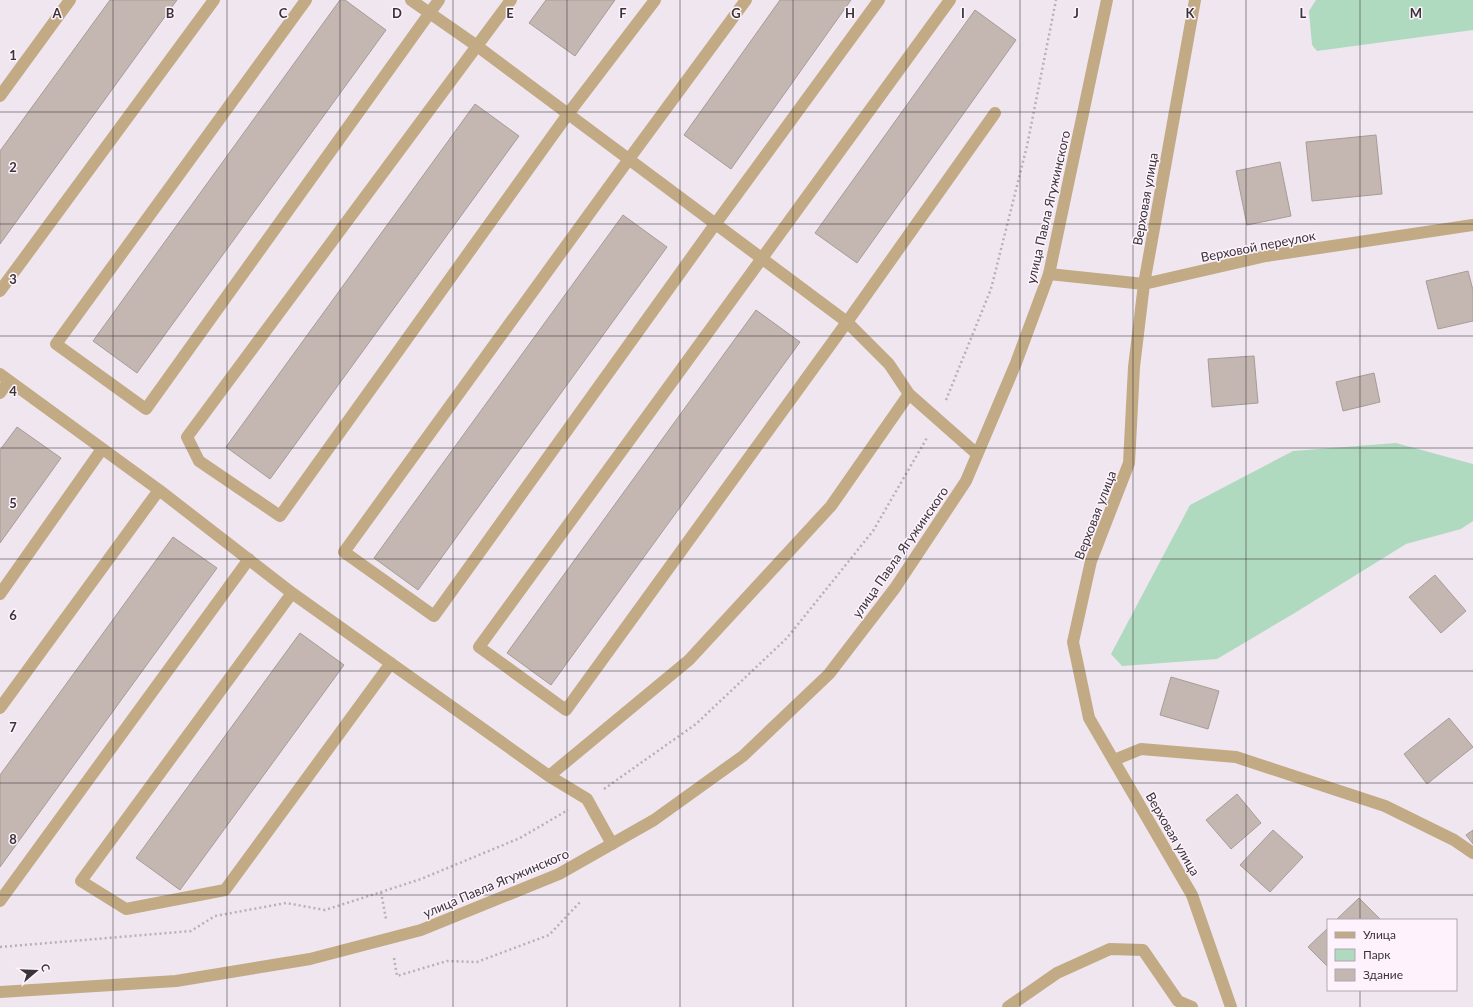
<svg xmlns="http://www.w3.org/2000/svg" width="1473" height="1007" font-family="Lato,sans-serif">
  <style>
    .green { fill: #b0dabf }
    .building { fill: #c4b7b1; stroke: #a89c96 }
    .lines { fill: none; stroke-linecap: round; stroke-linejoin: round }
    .path { stroke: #b8afb7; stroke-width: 2.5; stroke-dasharray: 2 3; stroke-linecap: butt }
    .service { stroke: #c2aa85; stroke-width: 12 }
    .minor { stroke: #c2aa85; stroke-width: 12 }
    .tertiary { stroke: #c2aa85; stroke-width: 12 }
    .grid { fill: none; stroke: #383437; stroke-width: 1; stroke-opacity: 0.55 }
    .labels { text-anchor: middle; stroke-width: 3; stroke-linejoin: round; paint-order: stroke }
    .street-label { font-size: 13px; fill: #383437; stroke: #fef3fd }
    .grid-label { font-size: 13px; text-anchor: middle; font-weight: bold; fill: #383437; stroke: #fef3fd; stroke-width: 3; stroke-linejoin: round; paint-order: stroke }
  </style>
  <rect width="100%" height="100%" fill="#f0e6f0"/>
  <!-- green -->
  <path class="green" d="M1316,0H1473V30L1317,51L1312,45L1309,11Z
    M1396,443L1473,464V521L1461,529L1406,544L1293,614L1217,659L1122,666L1111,654L1190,505L1293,451Z"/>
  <!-- building -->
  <path class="building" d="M110,0H177L0,244V151Z
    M340,0H345L386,30L137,373L93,341Z
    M546,0H615L575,56L529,23Z
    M780,0H851L731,169L684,135Z
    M975,10L1016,40L857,263L815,233Z
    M475,104L519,136L270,479L226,447Z
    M1376,135L1382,194L1312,201L1306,142Z
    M1280,162L1291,216L1247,225L1236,171Z
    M623,215L667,247L418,590L374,558Z
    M1468,271L1473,290V321L1438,329L1426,281Z
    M756,310L800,342L551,685L507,653Z
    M1254,356L1258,403L1212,407L1208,359Z
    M1374,373L1380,402L1343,411L1336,382Z
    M17,427L61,458L0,543V450Z
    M173,537L217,568L0,867V775Z
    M1435,575L1466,611L1441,633L1409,597Z
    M300,633L344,665L180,890L136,858Z
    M1171,677L1219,691L1208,729L1160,715Z
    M1449,718L1473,747L1427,784L1404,754Z
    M1237,794L1261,823L1231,849L1206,820Z
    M1273,830L1303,857L1270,892L1240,865Z
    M1473,830V844L1466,835Z
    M1359,898L1381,920H1336Z
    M1328,928V967L1308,947Z"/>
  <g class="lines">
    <!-- path -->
    <path class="path" d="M946,400L991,289L1027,146L1056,0
      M604,789L696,724L787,638L873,531L928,436
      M381,892L386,919
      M0,947L191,931L215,916L286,903L325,910L381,892L421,879L520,838L568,810
      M394,958L397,976L447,961L477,962L549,935L581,901"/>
    <!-- service -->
    <path class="service" d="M306,0L56,344L146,409L439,0
      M411,0L477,46L847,322L889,364L909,394L831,506L689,660L549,776
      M511,0L187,437L199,461L280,516L568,114L655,0
      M746,0L629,159L344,552L434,616L716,223L879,0
      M950,0L479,647L566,710L847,322L995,113
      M0,96L70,0
      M0,291L214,0
      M0,374L159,490L292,593L549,776L587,799L612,844
      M0,393L9,381
      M909,394L977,454
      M292,593L81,881L126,909L225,890L391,663
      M0,594L102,449
      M0,708L159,490
      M1114,760L1141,749L1236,757L1385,806L1454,840L1473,853
      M0,901L249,559
      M1008,1007L1057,973L1110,949L1143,950L1178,1001L1192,1007"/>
    <!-- minor -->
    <path class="minor" d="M1195,0L1144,284L1134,367L1129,463L1091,561L1073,642L1089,718L1192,895L1231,1007
      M1049,274L1144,284L1266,256L1473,225"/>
    <!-- tertiary -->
    <path class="tertiary" d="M0,992L176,981L310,959L421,930L559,874L654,820L743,756L829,674L895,588L966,481L1016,363L1049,274L1107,0"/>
  </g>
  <!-- grid -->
  <path class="grid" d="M113,0V1007M227,0V1007M340,0V1007M453,0V1007M567,0V1007M680,0V1007M793,0V1007M906,0V1007M1020,0V1007M1133,0V1007M1246,0V1007M1360,0V920M0,112H1473M0,224H1473M0,336H1473M0,448H1473M0,559H1473M0,671H1473M0,783H1473M0,895H1473M1360,990V1007"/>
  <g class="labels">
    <!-- street labels -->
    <g class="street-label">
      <text transform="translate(1145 199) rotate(-80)" y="5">Верховая улица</text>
      <text transform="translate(1048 207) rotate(-77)" y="5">улица Павла Ягужинского</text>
      <text transform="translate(1258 246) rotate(-11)" y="5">Верховой переулок</text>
      <text transform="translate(1095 515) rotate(-69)" y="5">Верховая улица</text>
      <text transform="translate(900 552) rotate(-55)" y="5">улица Павла Ягужинского</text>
      <text transform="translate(1173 834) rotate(60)" y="5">Верховая улица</text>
      <text transform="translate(496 883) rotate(-23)" y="5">улица Павла Ягужинского</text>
    </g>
  </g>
  <g class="grid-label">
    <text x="57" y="18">A</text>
    <text x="170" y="18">B</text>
    <text x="283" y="18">C</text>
    <text x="397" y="18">D</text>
    <text x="510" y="18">E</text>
    <text x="623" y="18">F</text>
    <text x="736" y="18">G</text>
    <text x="850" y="18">H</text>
    <text x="963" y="18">I</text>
    <text x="1076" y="18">J</text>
    <text x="1190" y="18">K</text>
    <text x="1303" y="18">L</text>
    <text x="1416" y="18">M</text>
    <text x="13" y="60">1</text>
    <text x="13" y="172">2</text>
    <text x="13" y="284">3</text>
    <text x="13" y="396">4</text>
    <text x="13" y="508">5</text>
    <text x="13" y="620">6</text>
    <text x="13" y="732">7</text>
    <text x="13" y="844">8</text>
  </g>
  <!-- legend -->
  <rect x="1327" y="919" width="130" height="72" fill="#fef3fd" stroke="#afa7ae"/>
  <rect x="1335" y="932" width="20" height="6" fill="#c2aa85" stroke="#afa7ae"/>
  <text x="1363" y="939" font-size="12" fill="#383437">Улица</text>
  <rect x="1335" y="949" width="20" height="12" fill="#b0dabf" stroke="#afa7ae"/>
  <text x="1363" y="959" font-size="12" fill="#383437">Парк</text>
  <rect x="1335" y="969" width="20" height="12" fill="#c4b7b1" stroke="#afa7ae"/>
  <text x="1363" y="979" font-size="12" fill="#383437">Здание</text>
  <!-- north arrow -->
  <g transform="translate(36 971) rotate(71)" stroke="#fef3fd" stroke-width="3" paint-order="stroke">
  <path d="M0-3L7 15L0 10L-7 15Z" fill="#383437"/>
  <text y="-6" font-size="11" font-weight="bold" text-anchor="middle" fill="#383437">С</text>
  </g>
</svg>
